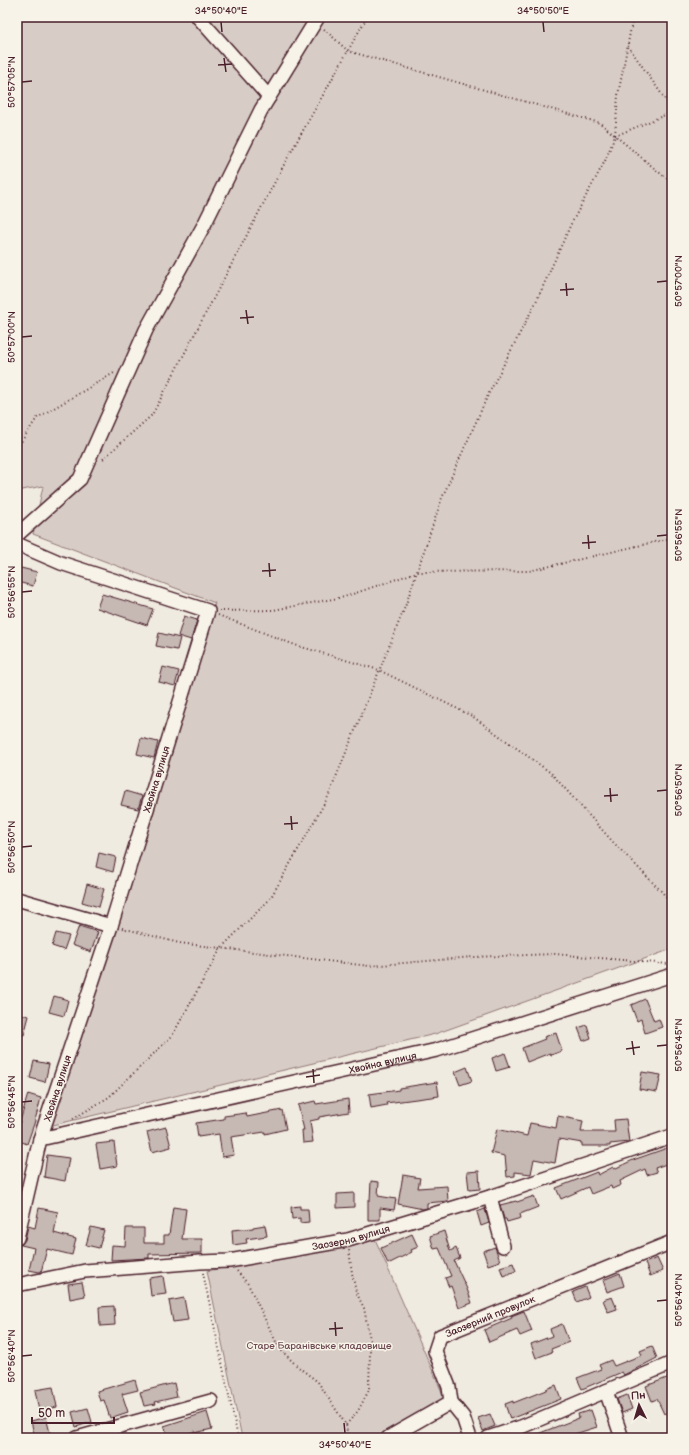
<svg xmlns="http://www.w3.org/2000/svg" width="689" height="1455" font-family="'Balsamiq Sans',sans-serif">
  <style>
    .green { fill: #d8cdc6; stroke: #917678 }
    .building { fill: #c6b8b3; stroke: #4a1f2b }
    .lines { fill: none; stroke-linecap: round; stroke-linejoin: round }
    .minor-casing { stroke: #4a1f2b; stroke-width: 16 }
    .path { stroke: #4a1f2b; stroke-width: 2; stroke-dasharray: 1 3; stroke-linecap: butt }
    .minor { stroke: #f7f3e8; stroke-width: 13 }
    .ticks { fill: none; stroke: #4a1f2b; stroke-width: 1.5 }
    .labels { text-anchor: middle; stroke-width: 3; stroke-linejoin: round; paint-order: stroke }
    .street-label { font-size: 10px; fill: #4a1f2b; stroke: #f7f3e8 }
    .park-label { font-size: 10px; fill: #6e4a52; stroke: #f7f3e8 }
    .neatline { fill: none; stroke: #4a1f2b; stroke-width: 1.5 }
    .ticks-label { font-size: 10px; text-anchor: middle; fill: #4a1f2b }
  </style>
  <rect width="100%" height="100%" fill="#f0ebe0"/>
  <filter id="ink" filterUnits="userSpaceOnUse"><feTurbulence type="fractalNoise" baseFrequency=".025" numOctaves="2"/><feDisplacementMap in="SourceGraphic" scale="8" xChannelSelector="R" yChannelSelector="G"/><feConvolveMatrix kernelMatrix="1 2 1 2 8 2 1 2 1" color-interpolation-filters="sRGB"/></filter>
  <g filter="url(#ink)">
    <!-- green -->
    <path class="green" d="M17,17H672V949L435,1034L49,1126L114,934L215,603L33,534L43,486L17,491Z
      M375,1239L445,1399L380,1436L340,1438H242L207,1271Z"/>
    <!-- building -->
    <path class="building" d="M17,567L37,572L33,586L17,582Z
      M102,594L153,609L147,625L97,608Z
      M184,616L197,620L191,640L178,636Z
      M159,633L180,638L177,650L156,646Z
      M163,667L179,671L175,686L159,682Z
      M141,738L158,742L154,758L137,754Z
      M125,791L142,796L138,809L121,805Z
      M99,853L116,857L113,872L96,867Z
      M87,884L104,889L99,907L82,902Z
      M79,926L98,932L91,952L72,945Z
      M56,933L69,936L64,950L52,946Z
      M54,996L68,1000L64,1016L49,1012Z
      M645,999L654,1021L659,1019L662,1027L645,1033L641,1019L637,1021L631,1005Z
      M17,1013L29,1016L24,1035L17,1034Z
      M587,1025L591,1038L583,1041L578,1028Z
      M556,1033L562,1051L551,1055L550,1053L527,1062L522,1048L545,1039L544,1037Z
      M505,1053L510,1067L496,1071L492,1058Z
      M34,1061L49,1064L45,1082L30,1078Z
      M467,1067L472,1081L460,1085L455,1072Z
      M642,1072L661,1075L657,1092L639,1089Z
      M437,1082L439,1096L386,1103L387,1105L371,1108L369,1094L399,1090V1088Z
      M28,1094L41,1098L34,1124L27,1144L17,1140V1124L19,1125Z
      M348,1099L349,1112L319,1117V1119L310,1121L313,1142L303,1143L302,1130H304L298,1105L315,1101L316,1104Z
      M282,1110L286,1129L265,1134V1132L231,1137L234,1155L222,1157L219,1134L198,1137L196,1123L224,1119V1116L246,1113L247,1117Z
      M558,1116L583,1121L581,1132H615L614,1120L626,1119L629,1142L610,1144V1146H582V1143L559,1139L555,1163L534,1159L531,1174L515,1172V1176L507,1177L505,1156L491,1153L497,1129L527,1136L530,1123L556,1128Z
      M166,1127L171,1147L152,1152L147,1132Z
      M114,1142L117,1166L100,1169L96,1144Z
      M670,1147L672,1152V1162L655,1168L657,1172L647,1175L645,1169L620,1181L621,1185L612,1189L611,1186L591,1194L588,1187L561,1199L556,1188L597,1172L598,1175L613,1167L614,1169L633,1160Z
      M47,1155L69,1158L65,1181L44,1177Z
      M479,1171L480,1189L469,1190L467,1172Z
      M403,1175L420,1178L418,1188L447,1186L448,1201L427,1203V1208L423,1209L398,1204Z
      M371,1181L379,1182L378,1196L396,1199L394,1210L380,1208V1220H368V1200H370Z
      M354,1193V1207L337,1208V1194Z
      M534,1196L538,1207L520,1214L521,1218L507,1222L506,1219H504L500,1205L516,1201L517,1202Z
      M300,1206V1209H308L309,1222L300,1223V1218L292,1219L291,1207Z
      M173,1207L186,1209L182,1239H202V1253L149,1254V1258L111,1260L112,1245L125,1246L126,1228H144V1243H164V1235H169Z
      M39,1208L58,1212L54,1233L76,1239L72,1255L47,1249L41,1272H39L29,1270L34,1248L21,1245L25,1240L28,1226L35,1228Z
      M485,1209L489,1223L481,1226L477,1212Z
      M265,1225L267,1236L246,1239L247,1243L233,1245L232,1230L253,1228V1227Z
      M91,1227L104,1230L99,1248L86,1245Z
      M444,1231L450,1251L456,1248L460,1258L454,1261L467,1289L472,1303L459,1308L451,1286L449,1287L445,1278L451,1276L439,1248L434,1249L430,1236Z
      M412,1234L418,1247L411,1250L412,1252L388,1264L381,1248Z
      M495,1247L500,1261L488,1265L483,1251Z
      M657,1258L663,1271L650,1276L645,1263Z
      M513,1263L516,1271L503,1276L500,1267Z
      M620,1273L624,1286L607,1292L603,1280Z
      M163,1276L166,1294L151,1296L149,1278Z
      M82,1282L85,1296L70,1299L68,1284Z
      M585,1287L589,1297L577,1302L573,1292Z
      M612,1297L617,1309L608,1312L603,1300Z
      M184,1298L188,1320L173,1322L169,1301Z
      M114,1306L115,1325L100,1326L99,1307Z
      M524,1311L532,1331L520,1336L517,1330L489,1342L484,1330L512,1318L511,1316Z
      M562,1324L569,1342L551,1349L552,1352L536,1358L531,1344L552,1336L550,1329Z
      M652,1346L657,1358L624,1375L622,1372L582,1389L577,1378L601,1369L599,1365L611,1360L614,1366L642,1355L640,1351Z
      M672,1376V1410L664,1414L657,1399L652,1401L646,1386Z
      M135,1380L138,1390L122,1394L128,1412L110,1418L104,1400L100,1401L97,1391Z
      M174,1383L177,1397L155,1402L156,1404L144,1406L140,1392Z
      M556,1385L561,1399L510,1419L505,1404L513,1401V1403L546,1390V1389Z
      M53,1387L57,1407L39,1411L35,1390Z
      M627,1395L632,1409L622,1413L617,1399Z
      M88,1408L92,1422L76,1427L72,1412Z
      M591,1410L597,1427L562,1438H527L579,1418L578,1414Z
      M207,1412L212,1429L195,1433V1431L176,1438H169L164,1426Z
      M490,1414L495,1426L483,1431L478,1418Z
      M46,1417L51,1437L35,1438L31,1421Z"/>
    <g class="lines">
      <defs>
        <g id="minor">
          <path d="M198,17L269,97"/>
          <path d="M17,535L80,479L146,330L204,225L261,110L318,17"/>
          <path d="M17,544L61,563L208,611L111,926L40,1139L17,1238"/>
          <path d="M17,899L111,926"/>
          <path id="s1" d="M40,1139L437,1050L672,975"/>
          <path d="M490,1197L503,1246"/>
          <path id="s2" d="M17,1285L85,1271L200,1262L229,1261L348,1240L490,1197L672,1136"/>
          <path d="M606,1391L622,1438"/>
          <path d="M451,1402L463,1417L470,1438"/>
          <path d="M77,1438L211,1401"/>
          <path id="s3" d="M388,1438L451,1402L449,1387L435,1351L440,1336L672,1242"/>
          <path d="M488,1438L521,1427L672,1363"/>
        </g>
      </defs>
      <!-- minor casing -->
      <use href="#minor" class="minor-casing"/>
      <!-- path -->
      <path class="path" d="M324,29L348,51L600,123L672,183
        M628,46L672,109
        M615,136L672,112
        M17,448L37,418L114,373
        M103,459L152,415L287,159L367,17
        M219,611L273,610L344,597L417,572L529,571L672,538
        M218,615L295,645L379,670L472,716L551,773L613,842L663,893L672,906
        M122,928L179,943L369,966L473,957L555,954L668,964
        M73,1119L109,1097L172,1036L221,948L270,899L328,797L405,607L442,498L488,395L536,302L571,224L605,161L615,136L618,95L633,17
        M237,1271L248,1284L279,1348L297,1366L318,1382L346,1425L348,1438
        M203,1273L238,1438
        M346,1425L358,1411L369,1390L370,1352V1340L364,1308L356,1292L352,1273L349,1250"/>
      <!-- minor -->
      <use href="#minor" class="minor"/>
    </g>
  </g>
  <!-- ticks -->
  <path class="ticks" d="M221,22L222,32M543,22L544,32M224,58L226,72M218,65L232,64M22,82L32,81M657,282L667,281M566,283L567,296M560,290L574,289M246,310L248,324M240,318L254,317M22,337L32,336M588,535L589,549M657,536L667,535M582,543L596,542M269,563L270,577M262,571L276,570M22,592L32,591M610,788L611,802M657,791L667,790M604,796L618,795M291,816L292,830M284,824L298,823M22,847L32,846M632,1041L634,1055M657,1046L667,1045M626,1049L640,1047M313,1069L314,1083M306,1077L320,1075M22,1102L32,1101M657,1301L667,1300M335,1322L336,1336M329,1329L343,1328M22,1356L32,1355M344,1423L345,1433"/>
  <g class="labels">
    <!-- street labels -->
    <g class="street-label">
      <text transform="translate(156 779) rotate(-73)" y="4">Хвойна вулиця</text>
      <text dy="4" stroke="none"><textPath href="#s1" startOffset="351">Хвойна вулиця</textPath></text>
      <text transform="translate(57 1088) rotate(-72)" y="4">Хвойна вулиця</text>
      <text dy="4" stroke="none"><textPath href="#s2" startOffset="338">Заозерна вулиця</textPath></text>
      <text dy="4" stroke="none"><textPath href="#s3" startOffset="196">Заозерний провулок</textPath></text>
    </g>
    <!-- park labels -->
    <g class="park-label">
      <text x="319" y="1349">Старе Баранівське кладовище</text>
    </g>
  </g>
  <!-- margin -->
  <rect width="689" height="1455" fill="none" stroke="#f7f3e8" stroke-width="44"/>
  <!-- north arrow -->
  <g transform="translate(639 1405) rotate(355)" stroke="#f7f3e8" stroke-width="3" paint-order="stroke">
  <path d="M0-3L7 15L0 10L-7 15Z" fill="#4a1f2b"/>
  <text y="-6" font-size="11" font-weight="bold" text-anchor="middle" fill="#4a1f2b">Пн</text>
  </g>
  <!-- scale -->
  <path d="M32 1417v6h82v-6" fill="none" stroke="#4a1f2b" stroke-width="2"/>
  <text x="38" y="1417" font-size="12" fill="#4a1f2b" stroke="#f7f3e8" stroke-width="3" paint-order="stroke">50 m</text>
  <rect x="22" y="22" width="645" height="1411" class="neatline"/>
  <g class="ticks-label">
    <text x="221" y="14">34°50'40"E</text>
    <text x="543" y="14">34°50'50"E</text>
    <text transform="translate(11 82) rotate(-90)" y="4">50°57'05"N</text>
    <text transform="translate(678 281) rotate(-90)" y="4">50°57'00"N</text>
    <text transform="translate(11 337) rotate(-90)" y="4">50°57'00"N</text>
    <text transform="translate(678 535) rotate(-90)" y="4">50°56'55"N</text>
    <text transform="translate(11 592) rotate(-90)" y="4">50°56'55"N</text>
    <text transform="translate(678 790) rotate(-90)" y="4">50°56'50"N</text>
    <text transform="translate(11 847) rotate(-90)" y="4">50°56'50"N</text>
    <text transform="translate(678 1045) rotate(-90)" y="4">50°56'45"N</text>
    <text transform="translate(11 1102) rotate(-90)" y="4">50°56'45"N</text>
    <text transform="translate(678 1300) rotate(-90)" y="4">50°56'40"N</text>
    <text transform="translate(11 1356) rotate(-90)" y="4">50°56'40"N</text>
    <text x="345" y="1448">34°50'40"E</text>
  </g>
</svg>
